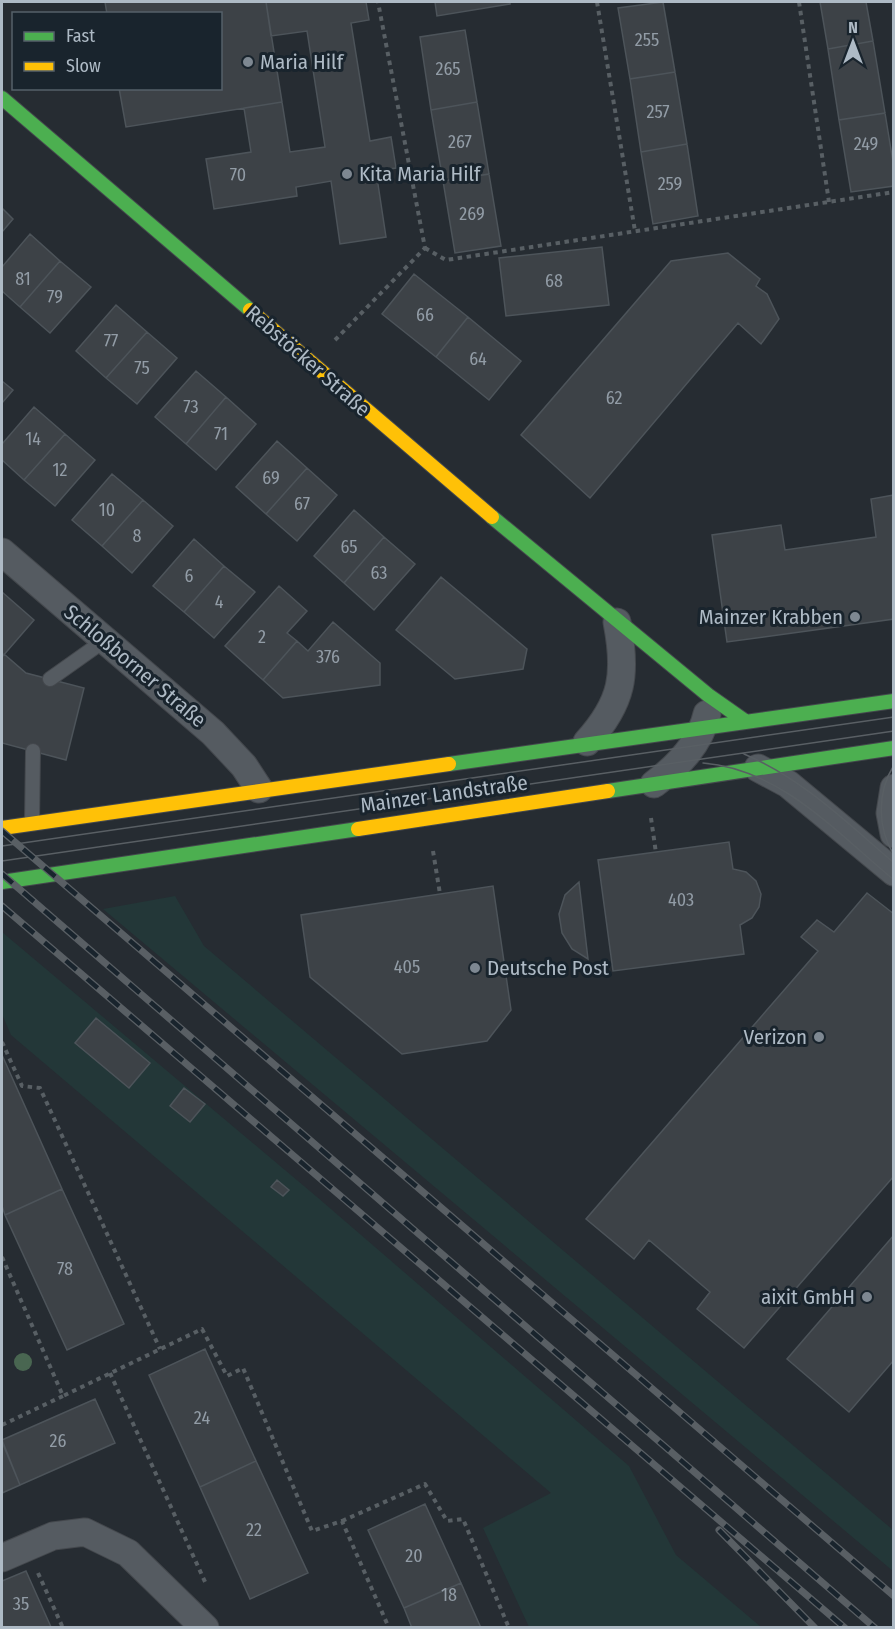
<svg xmlns="http://www.w3.org/2000/svg" width="895" height="1629" font-family="'Fira Sans Condensed',sans-serif">
  <style>
    .green { fill: #233738 }
    .building { fill: #3d4247; stroke: #4d545a; stroke-width: 1.5 }
    .lines { fill: none; stroke-linecap: round; stroke-linejoin: round }
    .lane-casing { stroke: #44484d; stroke-width: 16 }
    .street-casing { stroke: #44484d; stroke-width: 29 }
    .fast-casing { stroke: #44484d; stroke-width: 16 }
    .slow-casing { stroke: #44484d; stroke-width: 16 }
    .path { stroke: #585f64; stroke-width: 4; stroke-dasharray: 4.5 4.5; stroke-linecap: butt }
    .lane { stroke: #555b61; stroke-width: 14 }
    .street { stroke: #555b61; stroke-width: 27 }
    .fast { stroke: #4caf50; stroke-width: 14 }
    .slow { stroke: #ffc107; stroke-width: 14 }
    .tram { stroke: #595f64; stroke-width: 1.5 }
    .rail-casing { stroke: #595f64; stroke-width: 7 }
    .rail { stroke: #19242d; stroke-width: 4.5; stroke-dasharray: 14; stroke-linecap: butt }
    .tree { fill: #496651 }
    .poi-dot { fill: #7e8892; stroke: #19242d; stroke-width: 2 }
    .labels { text-anchor: middle; stroke-width: 6; stroke-linejoin: round; paint-order: stroke }
    .number-label { font-size: 18px; fill: #929ca6 }
    .poi-label { font-size: 21px; fill: #aebac5; stroke: #19242d; text-anchor: start }
    .street-label { font-size: 21px; fill: #aebac5; stroke: #19242d }
  </style>
  <rect width="100%" height="100%" fill="#262c32"/>
  <!-- green -->
  <path class="green" d="M175,896L204,946L893,1530V1571L103,909Z
    M2,932L317,1197L629,1466L676,1555L761,1627H529L483,1528L551,1493L11,1035L2,1014Z"/>
  <!-- building -->
  <path class="building" d="M105,2H266L282,102L126,127L119,88H220V14H107Z
    M266,2H366L369,20L351,23L370,141L391,137L396,168L376,171L386,237L340,244L331,181L296,187L297,196L214,209L206,159L251,152L244,108L282,102L290,152L325,147L307,31L271,36Z
    M435,2H510V4L437,16Z
    M663,2L675,72L630,79L618,8Z
    M820,2H866L873,41L828,49Z
    M465,30L477,102L431,110L420,37Z
    M873,41L885,113L839,120L828,49Z
    M675,72L687,144L641,152L630,79Z
    M477,102L489,174L443,181L431,110Z
    M885,113L894,168V186L851,192L839,120Z
    M687,144L698,216L653,224L641,152Z
    M489,174L501,246L455,253L443,181Z
    M2,208L13,219L2,232Z
    M30,234L60,261L20,307L2,291V267Z
    M602,247L609,305L506,316L499,258Z
    M728,253L760,279L756,286L767,294L779,319L761,344L738,323L590,498L521,435L671,261Z
    M60,261L91,287L50,333L20,307Z
    M414,274L468,317L436,357L382,314Z
    M116,305L147,332L106,378L76,351Z
    M468,317L521,361L489,400L436,357Z
    M147,332L177,358L137,404L106,378Z
    M196,371L226,397L186,444L155,417Z
    M2,381L13,390L2,403Z
    M226,397L256,424L216,470L186,444Z
    M34,407L65,434L24,480L2,460V444Z
    M65,434L95,460L55,506L24,480Z
    M277,441L307,468L266,514L236,487Z
    M307,468L337,495L297,541L266,514Z
    M112,474L143,500L102,546L72,520Z
    M894,495V619L727,642L712,535L781,525L785,550L876,537L871,499Z
    M143,500L173,526L132,573L102,546Z
    M354,510L384,537L344,583L314,556Z
    M384,537L415,564L374,610L344,583Z
    M194,539L224,566L184,612L153,586Z
    M224,566L255,592L214,638L184,612Z
    M441,577L527,649L523,669L455,679L396,630Z
    M279,586L307,611L287,633L297,641L263,680L225,646Z
    M2,592L34,620L2,657Z
    M333,622L380,663V685L283,698L263,680L297,641L308,651Z
    M4,654L26,673L84,688L66,760L2,743V657Z
    M729,842L733,869L746,872L756,881L761,894L759,907L752,918L740,925L744,954L613,971L598,860Z
    M579,882L588,959L572,949L562,933L559,914L565,895Z
    M493,886L511,1010L487,1041L402,1054L310,977L301,915Z
    M867,893L894,914V1176L744,1348L697,1309L710,1292L649,1240L634,1259L586,1219L818,951L801,937L817,920L834,932Z
    M96,1018L150,1063L129,1088L75,1043Z
    M2,1055L62,1189L5,1215L2,1206Z
    M184,1088L205,1104L190,1122L170,1106Z
    M277,1180L289,1190L283,1196L271,1187Z
    M62,1189L124,1324L67,1350L5,1215Z
    M894,1235V1360L849,1412L787,1359Z
    M205,1349L256,1461L200,1487L149,1375Z
    M95,1399L115,1443L20,1485L2,1440Z
    M2,1442L20,1485L2,1493Z
    M256,1461L308,1573L250,1599L200,1487Z
    M425,1504L461,1583L404,1608L368,1530Z
    M26,1571L51,1627L2,1628V1581Z
    M461,1583L481,1628H412L404,1608Z"/>
  <g class="lines">
    <defs>
      <path id="lane" d="M50,679L105,640
        M32,823L33,751"/>
      <path id="street" d="M2,552L213,733L244,766L259,789
        M587,742C623,702 627,674 617,622
        M758,768L788,784L894,872
        M654,784C678,766 700,744 707,714
        M894,788L890,813L894,834
        M2,1558L53,1536L85,1532L128,1553L205,1628"/>
      <path id="fast" d="M2,98L250,310
        M492,517L708,695L745,721
        M449,764L894,701
        M608,791L894,748
        M2,882L358,829"/>
      <path id="slow" d="M250,310L492,517
        M2,828L449,764
        M358,829L608,791"/>
    </defs>
    <!-- lane casing -->
    <use href="#lane" class="lane-casing"/>
    <!-- street casing -->
    <use href="#street" class="street-casing"/>
    <!-- fast casing -->
    <use href="#fast" class="fast-casing"/>
    <!-- slow casing -->
    <use href="#slow" class="slow-casing"/>
    <!-- path -->
    <path class="path" d="M597,2L635,231
      M799,2L829,202
      M425,248L446,260L894,192
      M335,340L425,248L378,2
      M651,818L656,853
      M433,851L440,894
      M2,1042L22,1086L40,1088L160,1349
      M2,1257L63,1396L202,1329L227,1376L243,1368L312,1531L342,1521L389,1628
      M110,1373L206,1584
      M2,1425L63,1396
      M342,1521L425,1484L447,1521L463,1519L509,1628
      M38,1573L63,1628"/>
    <!-- lane -->
    <use href="#lane" class="lane"/>
    <!-- street -->
    <use href="#street" class="street"/>
    <!-- fast -->
    <use href="#fast" class="fast"/>
    <!-- slow -->
    <use href="#slow" class="slow"/>
    <!-- tram -->
    <path class="tram" d="M744,754C803,779 845,821 894,863
      M703,763C781,769 837,833 894,880
      M894,765C877,792 877,828 894,855
      M2,846L894,717
      M2,861L894,731"/>
    <defs>
      <path id="rail" d="M2,831L894,1596
        M2,874L875,1628
        M2,906L845,1628
        M719,1530L815,1628"/>
    </defs>
    <!-- rail casing -->
    <use href="#rail" class="rail-casing"/>
    <!-- rail -->
    <use href="#rail" class="rail"/>
  </g>
  <!-- trees -->
  <circle class="tree" cx="23" cy="1362" r="9"/>
  <!-- markers -->
  <g class="poi-dot">
    <circle cx="248" cy="62" r="6"/>
    <circle cx="347" cy="174" r="6"/>
    <circle cx="855" cy="617" r="6"/>
    <circle cx="475" cy="968" r="6"/>
    <circle cx="819" cy="1037" r="6"/>
    <circle cx="867" cy="1297" r="6"/>
  </g>
  <g class="labels">
    <!-- number labels -->
    <g class="number-label">
      <text x="647" y="46">255</text>
      <text x="448" y="75">265</text>
      <text x="658" y="118">257</text>
      <text x="460" y="148">267</text>
      <text x="866" y="150">249</text>
      <text x="238" y="181">70</text>
      <text x="670" y="190">259</text>
      <text x="472" y="220">269</text>
      <text x="23" y="285">81</text>
      <text x="554" y="287">68</text>
      <text x="55" y="303">79</text>
      <text x="425" y="321">66</text>
      <text x="111" y="347">77</text>
      <text x="478" y="365">64</text>
      <text x="142" y="374">75</text>
      <text x="614" y="404">62</text>
      <text x="191" y="413">73</text>
      <text x="221" y="440">71</text>
      <text x="33" y="445">14</text>
      <text x="60" y="476">12</text>
      <text x="271" y="484">69</text>
      <text x="302" y="510">67</text>
      <text x="107" y="516">10</text>
      <text x="137" y="542">8</text>
      <text x="349" y="553">65</text>
      <text x="379" y="579">63</text>
      <text x="189" y="582">6</text>
      <text x="219" y="608">4</text>
      <text x="262" y="643">2</text>
      <text x="328" y="663">376</text>
      <text x="681" y="906">403</text>
      <text x="407" y="973">405</text>
      <text x="65" y="1275">78</text>
      <text x="202" y="1424">24</text>
      <text x="58" y="1447">26</text>
      <text x="254" y="1536">22</text>
      <text x="414" y="1562">20</text>
      <text x="449" y="1601">18</text>
      <text x="21" y="1610">35</text>
    </g>
    <!-- poi labels -->
    <g class="poi-label">
      <text x="260" y="69">Maria Hilf</text>
      <text x="359" y="181">Kita Maria Hilf</text>
      <text x="843" y="624" text-anchor="end">Mainzer Krabben</text>
      <text x="487" y="975">Deutsche Post</text>
      <text x="807" y="1044" text-anchor="end">Verizon</text>
      <text x="855" y="1304" text-anchor="end">aixit GmbH</text>
    </g>
    <!-- street labels -->
    <g class="street-label">
      <text transform="translate(308 361) rotate(41)" y="7">Rebstöcker Straße</text>
      <text transform="translate(135 666) rotate(40)" y="7">Schloßborner Straße</text>
      <text transform="translate(444 794) rotate(-8)" y="7">Mainzer Landstraße</text>
    </g>
  </g>
  <!-- border -->
  <rect width="895" height="1629" fill="none" stroke="#aebac5" stroke-width="6"/>
  <!-- legend -->
  <rect x="12" y="12" width="210" height="78" fill="#19242d" stroke="#55606a" stroke-width="1.5"/>
  <rect x="24" y="32" width="30" height="9" fill="#4caf50" stroke="#55606a" stroke-width="1.5"/>
  <text x="66" y="42" font-size="18" fill="#aebac5">Fast</text>
  <rect x="24" y="62" width="30" height="9" fill="#ffc107" stroke="#55606a" stroke-width="1.5"/>
  <text x="66" y="72" font-size="18" fill="#aebac5">Slow</text>
  <!-- north arrow -->
  <g transform="translate(853 42)" stroke="#19242d" stroke-width="4.5" paint-order="stroke">
  <path d="M0-4.5L10 22L0 15L-10 22Z" fill="#aebac5"/>
  <text y="-9" font-size="16" font-weight="bold" text-anchor="middle" fill="#aebac5">N</text>
  </g>
</svg>
